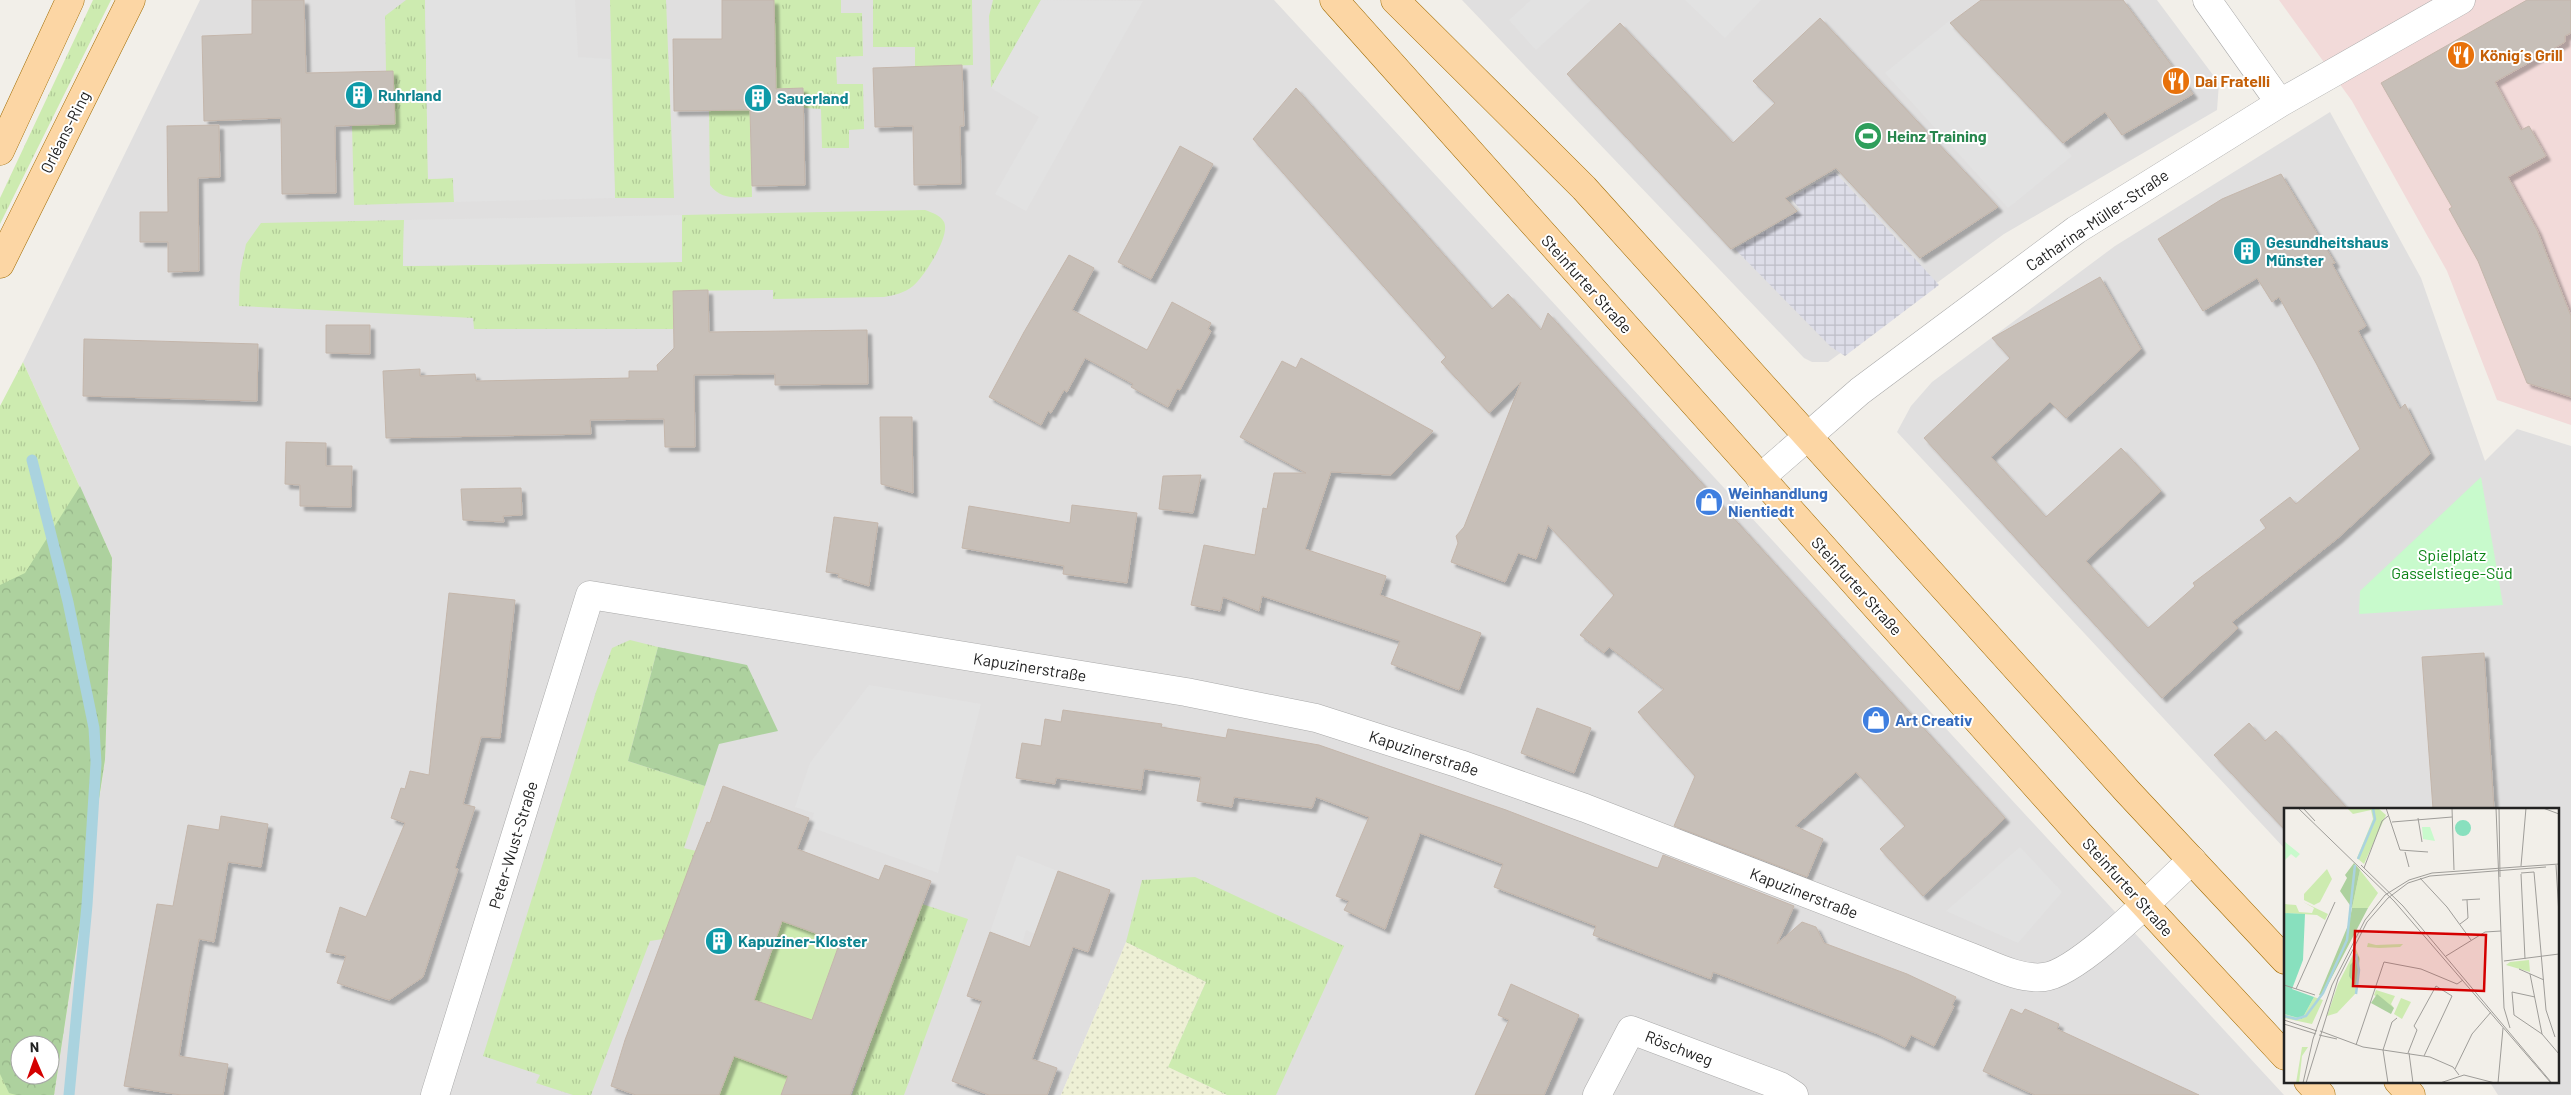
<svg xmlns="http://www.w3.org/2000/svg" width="2571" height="1095" font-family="Barlow,sans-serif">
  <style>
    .residential { fill: #e0dfdf }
    .commercial { fill: #f2dad9 }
    .farmland { fill: url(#farmland-dots) }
    .grass { fill: url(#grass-tufts); fill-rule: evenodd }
    .forest { fill: url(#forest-crowns); fill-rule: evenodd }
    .park { fill: #c8facc }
    .garden { fill: #cdebb0 }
    .parking { fill: #e2e2e2 }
    .plaza { fill: url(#plaza-grid) }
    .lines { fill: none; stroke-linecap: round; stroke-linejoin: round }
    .stream { stroke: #aad3df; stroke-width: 11 }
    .building { fill: #c7bfb8; stroke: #c4b6ab; fill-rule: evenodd; filter: url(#shadow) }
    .minor-casing { stroke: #a9a9a9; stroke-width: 29 }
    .major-casing { stroke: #a06b00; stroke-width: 29 }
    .minor { stroke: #fff; stroke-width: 28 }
    .major { stroke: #fcd6a4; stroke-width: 28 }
    .labels { text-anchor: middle; stroke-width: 4; stroke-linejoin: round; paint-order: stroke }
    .food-label { font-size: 16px; font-weight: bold; fill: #c56008; stroke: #fff; text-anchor: start }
    .culture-label { font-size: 16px; font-weight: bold; fill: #0d838f; stroke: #fff; text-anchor: start }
    .street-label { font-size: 16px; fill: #222; stroke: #fff }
    .leisure-label { font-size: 16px; font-weight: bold; fill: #27864d; stroke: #fff; text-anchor: start }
    .shop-label { font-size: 16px; font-weight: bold; fill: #366cbe; stroke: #fff; text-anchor: start }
    .park-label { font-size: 16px; fill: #0c8416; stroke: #fff }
    .inset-river { fill: none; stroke: #aad3df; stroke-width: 2.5 }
    .inset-road { fill: none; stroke: #9f9d99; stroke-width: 1 }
    .view { fill: #d40000; fill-opacity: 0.15; stroke: #d40000; stroke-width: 2.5 }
    .inset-edge { fill: none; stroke: #222; stroke-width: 2.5 }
  </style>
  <defs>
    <pattern id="farmland-dots" width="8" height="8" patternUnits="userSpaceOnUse" patternTransform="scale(1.25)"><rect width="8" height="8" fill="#eef0d5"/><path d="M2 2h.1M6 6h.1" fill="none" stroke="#ccceb7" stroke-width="1.8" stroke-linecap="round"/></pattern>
    <pattern id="grass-tufts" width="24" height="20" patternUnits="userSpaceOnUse" patternTransform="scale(1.25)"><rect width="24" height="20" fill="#cdebb0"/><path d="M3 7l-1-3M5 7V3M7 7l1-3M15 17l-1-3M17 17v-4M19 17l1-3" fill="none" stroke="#b0c997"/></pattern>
    <pattern id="forest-crowns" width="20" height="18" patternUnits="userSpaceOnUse" patternTransform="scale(1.25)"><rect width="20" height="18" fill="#add19e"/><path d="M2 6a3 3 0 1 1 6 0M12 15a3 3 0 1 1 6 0" fill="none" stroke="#95b388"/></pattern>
    <pattern id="plaza-grid" width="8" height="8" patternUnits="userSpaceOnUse" patternTransform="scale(1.25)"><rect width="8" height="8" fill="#dddde8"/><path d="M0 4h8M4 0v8" fill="none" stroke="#bdbdc7"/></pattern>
    <filter id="shadow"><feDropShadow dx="4.5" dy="4.5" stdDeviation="1" flood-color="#0004"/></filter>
  </defs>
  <rect width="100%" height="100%" fill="#f2efe9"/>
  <!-- residential -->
  <path class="residential" d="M200,0H1274L2284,1095H1227L1126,943L1061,1095H54L105,760L112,558L23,362Z
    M1462,0H2157L2219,83L2217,110L2004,234L1828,362H1812L1804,358Z
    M2330,112L2421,278L2485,461L2517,429L2571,446V1095H2498L2489,1081H2557V809H2285V849L1897,432L1911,406L1932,382L2115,246Z"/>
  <!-- commercial -->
  <path class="commercial" d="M2279,0H2571V425L2497,400L2447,271L2352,101Z"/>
  <!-- farmland -->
  <path class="farmland" d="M1126,942L1206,982L1168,1067L1227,1095H1061Z"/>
  <!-- grass -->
  <path class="grass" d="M93,0H111L0,224V198Z
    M406,0H425L428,179L453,178L454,202L354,205L352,125L394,124L393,72L386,71L385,16Z
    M610,0H666L674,198H615Z
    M774,0H841V13H862L863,56L836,57L837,84H863L864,129L849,130V148H822L821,109L804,108L803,88L776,89Z
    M873,0H972L973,65L915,67V47H873Z
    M993,0H1041L991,88L989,16Z
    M709,110H750L752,197C735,198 720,199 710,185Z
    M925,210C933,213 940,215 944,222C951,236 923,278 913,286C904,293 895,295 884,297L773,299V290L673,291V329H474L473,318L239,306L240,273L246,244L261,223L404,220L403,266L682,262V215Z
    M23,362L112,558L105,760L54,1095H0V406ZM20,1045H50V1075H20Z
    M630,640L658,647L628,761L705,786L684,848L696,851L663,939L650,941L591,1095H573L536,1083L540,1075L483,1056L596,692L612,648Z
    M1195,877L1344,946L1276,1095H1227L1168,1067L1206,982L1126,942L1142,880Z
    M922,904L968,919L904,1095H852L912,926L914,927Z"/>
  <!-- forest -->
  <path class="forest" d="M80,486L112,558L105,759L54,1095H16L9,1093L0,1074V585L25,573ZM20,1045H50V1075H20Z
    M658,647L747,665L778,731L719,744L705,786L628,761Z"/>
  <!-- park -->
  <path class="park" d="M2481,477L2503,605L2359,614L2360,591Z"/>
  <!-- garden -->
  <path class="garden" d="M782,921L840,942L812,1020L754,1000Z
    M734,1056L788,1076L781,1095H719Z"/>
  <!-- parking -->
  <path class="parking" d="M425,0H575L578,57L610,59L615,198L454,202L453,178L428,179Z
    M1041,0L1143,1L1026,211L995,194L1039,117L991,88Z
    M1531,0H1591L1536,50L1509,20Z
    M1685,0H1761L1725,38Z
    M1949,21L2072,156L2008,208L1885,73Z
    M682,215V262L403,266L404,220Z
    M869,685L981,704L938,873L810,827L814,813L795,807L810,763Z
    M2020,847L2062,892L2018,943L1946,911Z
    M1017,855L1058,871L1035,934L1026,930L1022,944L990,932Z"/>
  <!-- plaza -->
  <path class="plaza" d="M1835,172L1939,285L1845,356L1831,347L1735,249L1801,210L1790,198Z"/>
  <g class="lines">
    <!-- stream -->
    <path class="stream" d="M32,460L68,602L94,728L96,763L87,905L69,1095"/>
  </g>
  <!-- building -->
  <path class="building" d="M252,0H304L306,73L393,71L395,124L335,126L336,193L282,194L281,118L204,121L202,36L252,34Z
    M722,0H774L776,89L803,88L805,185L752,186L750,110L674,111L673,39H722Z
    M1981,0H2123L2193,94L2122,135L2105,112L2063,143L1950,23Z
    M2527,0H2571V33L2565,36V42L2495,82L2521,130L2529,126L2546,156L2508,177L2537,230L2571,316V397L2527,383L2478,261L2449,209L2452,207L2381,83Z
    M1820,18L1998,207L1920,258L1836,168L1785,198L1797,211L1731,249L1567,74L1620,23L1733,143L1775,103L1753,81Z
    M962,65L964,126H960L961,184L914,185L913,126L875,127L873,68Z
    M1296,88L1492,309L1508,294L1541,330L1548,313L2005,818L1923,896L1880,849L1905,826L1856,772L1795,826L1823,839L1807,877L1674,826L1695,776L1638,712L1664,689L1609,647L1604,653L1580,635L1614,595L1548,525L1536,559L1518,553L1505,582L1451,562L1458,543L1456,536L1464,527L1521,382L1489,413L1441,362L1446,357L1253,139Z
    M219,125L220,177L198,178L199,271L168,272V242H140V212H168L167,126Z
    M1180,146L1213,164L1151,279L1118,262Z
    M2281,174L2335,263L2332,264L2366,326L2358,331L2400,409L2405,404L2430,454L2338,538L2232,622L2238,628L2162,698L1924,438L2010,358L1992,338L2100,277L2141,349L2066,418L2050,402L1991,457L2046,517L2121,448L2161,491L2086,561L2148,628L2195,586L2193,583L2266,528L2260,520L2290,497L2296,504L2360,449L2316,363L2279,297L2272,302L2257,278L2203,311L2158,239L2222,199Z
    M1069,255L1094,268L1072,310L1147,350L1172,302L1211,323L1208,329L1211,331L1180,390L1177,389L1168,407L1131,387L1133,384L1085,358L1067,392L1064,390L1051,413L1048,411L1041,425L989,397L1024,332Z
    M708,290L709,332L867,330L868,384L775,385V374L694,375L695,447H665L664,419L590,420L591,434L386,438L383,371L420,369V376L475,374L476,381L629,378V371H658L657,365L674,348L673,291Z
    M326,325H370V354L326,353Z
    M84,339L258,344L257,401L83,396Z
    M1301,358L1433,431L1391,475L1331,472L1305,549L1386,576L1380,595L1481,633L1459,690L1391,664L1400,641L1262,596L1259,611L1223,597L1220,611L1191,605L1204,545L1255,555L1263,508L1267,509L1274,473H1306L1240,437L1282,361L1296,368Z
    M880,417H912L913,493L881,484Z
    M286,442L326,443V466H352L351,507L300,506V485L285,484Z
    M1201,475L1193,513L1159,509L1163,476Z
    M521,488L522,515L503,516L504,522L463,520L461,489Z
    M1072,505L1137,513L1127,583L1063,574L1064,566L962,548L969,506L1070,523Z
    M834,517L878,523L869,586L838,577L839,574L826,572Z
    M449,593L515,600L500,738L481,737L463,804L475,807L455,868L458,869L423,977L389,1000L337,983L346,956L326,952L340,907L366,917L405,823L391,818L401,788L405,789L410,771L429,775Z
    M2484,653L2494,809H2433L2422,657Z
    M1537,708L1591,728L1574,773L1521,753Z
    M1063,710L1162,724L1161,727L1226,738L1228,729L1319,745L1506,810L1654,867L1658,868L1663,855L1794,906L1777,944L1802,922L1816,927L1824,943L1907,974L1956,997L1952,1005L1954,1006L1934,1046L1911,1035L1905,1047L1878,1034L1713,972L1711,979L1593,935L1596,926L1494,887L1503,864L1420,833L1385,929L1344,910L1349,901L1336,896L1369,817L1316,797L1312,808L1234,797L1232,807L1197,801L1201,777L1144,769L1141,790L1056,778L1055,784L1016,778L1022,743L1041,746L1045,719L1061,722Z
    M2249,723L2265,741L2276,731L2348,809H2285V830L2214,755Z
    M723,786L809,818L797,849L879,880L885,865L931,881L850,1095H781L788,1076L734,1056L719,1095H636L611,1086L625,1040L690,865L707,822L710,823ZM782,921L840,942L812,1020L754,1000Z
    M221,816L268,824L261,867L228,862L214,942L199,939L189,994L179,1056L228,1064L223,1095H181L124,1086L157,904L173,906L188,825L219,830Z
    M1058,871L1110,890L1088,952L1073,947L1032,1059L1057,1068L1047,1095H989L952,1081L982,1001L967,996L990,932L1030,947Z
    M1511,984L1579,1015L1544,1095H1475L1509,1020L1498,1015Z
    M2011,1009L2022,1014L2025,1009L2059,1024L2057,1029L2199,1095H2035L1983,1071Z"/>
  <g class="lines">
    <defs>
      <path id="minor" d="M2207,0L2280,103
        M1760,478L1860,391L2076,230L2280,103L2461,0
        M435,1095L590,595L1186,692L1316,718L1460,764L1585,808L1971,957C1992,965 2020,980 2044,977C2080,973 2162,887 2192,860
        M1597,1095L1631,1030L1780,1086L1794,1095"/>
      <path id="major" d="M1334,0L2081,836L2285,1056
        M1395,0L1584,188L2128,792L2285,960
        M0,151L70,0
        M0,264L131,0
        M2308,1081L2321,1095
        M2398,1081L2411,1095"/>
    </defs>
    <!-- minor casing -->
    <use href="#minor" class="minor-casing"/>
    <!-- major casing -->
    <use href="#major" class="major-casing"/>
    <!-- minor -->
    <use href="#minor" class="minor"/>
    <!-- major -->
    <use href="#major" class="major"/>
  </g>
  <!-- icons -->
  <defs>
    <symbol id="restaurant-disc" viewBox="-11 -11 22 22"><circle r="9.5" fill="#e8710a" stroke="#fff"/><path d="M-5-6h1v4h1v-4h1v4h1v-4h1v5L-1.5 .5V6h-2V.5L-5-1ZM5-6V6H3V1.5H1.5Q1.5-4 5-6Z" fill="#fff"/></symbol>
    <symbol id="building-disc" viewBox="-11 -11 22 22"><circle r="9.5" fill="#0f9aa8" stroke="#fff"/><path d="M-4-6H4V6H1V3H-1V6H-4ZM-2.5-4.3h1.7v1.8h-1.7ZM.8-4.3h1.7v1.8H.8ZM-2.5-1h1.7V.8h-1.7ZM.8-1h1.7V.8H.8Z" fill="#fff"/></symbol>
    <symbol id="stadium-disc" viewBox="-11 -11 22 22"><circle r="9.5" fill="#2e9e5b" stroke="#fff"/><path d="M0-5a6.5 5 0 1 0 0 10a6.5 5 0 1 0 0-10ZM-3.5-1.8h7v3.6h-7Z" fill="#fff"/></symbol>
    <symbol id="shop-disc" viewBox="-11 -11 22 22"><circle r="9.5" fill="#3f7fe0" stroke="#fff"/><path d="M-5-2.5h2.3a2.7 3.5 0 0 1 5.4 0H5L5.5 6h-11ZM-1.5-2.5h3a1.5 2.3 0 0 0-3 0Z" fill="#fff"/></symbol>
  </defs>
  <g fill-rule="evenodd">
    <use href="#restaurant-disc" x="2445" y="39" width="32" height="32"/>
    <use href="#restaurant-disc" x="2160" y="65" width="32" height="32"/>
    <use href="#building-disc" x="343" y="79" width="32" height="32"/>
    <use href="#building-disc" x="742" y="82" width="32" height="32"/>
    <use href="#stadium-disc" x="1852" y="120" width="32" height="32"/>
    <use href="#building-disc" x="2231" y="235" width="32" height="32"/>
    <use href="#shop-disc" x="1693" y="486" width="32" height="32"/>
    <use href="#shop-disc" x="1860" y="704" width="32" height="32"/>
    <use href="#building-disc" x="703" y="925" width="32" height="32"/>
  </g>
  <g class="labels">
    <!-- food labels -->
    <g class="food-label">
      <text x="2480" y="61">König´s Grill</text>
      <text x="2195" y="87">Dai Fratelli</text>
    </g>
    <!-- culture labels -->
    <g class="culture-label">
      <text x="378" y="101">Ruhrland</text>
      <text x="777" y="104">Sauerland</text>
      <text x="2266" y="248">Gesundheitshaus<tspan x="2266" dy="18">Münster</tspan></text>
      <text x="738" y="947">Kapuziner-Kloster</text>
    </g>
    <!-- street labels -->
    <g class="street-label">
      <text transform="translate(65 132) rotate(-63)" y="6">Orléans-Ring</text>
      <text transform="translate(2097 220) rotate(-34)" y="6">Catharina-Müller-Straße</text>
      <text transform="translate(1587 284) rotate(48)" y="6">Steinfurter Straße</text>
      <text transform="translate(1857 586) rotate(48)" y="6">Steinfurter Straße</text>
      <text transform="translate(1030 667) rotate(9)" y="6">Kapuzinerstraße</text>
      <text transform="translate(1424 753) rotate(18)" y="6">Kapuzinerstraße</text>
      <text transform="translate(513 845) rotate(-73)" y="6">Peter-Wust-Straße</text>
      <text transform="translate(2128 887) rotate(48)" y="6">Steinfurter Straße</text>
      <text transform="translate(1804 893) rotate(21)" y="6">Kapuzinerstraße</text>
      <text transform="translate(1679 1048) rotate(21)" y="6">Röschweg</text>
    </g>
    <!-- leisure labels -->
    <g class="leisure-label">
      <text x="1887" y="142">Heinz Training</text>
    </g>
    <!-- shop labels -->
    <g class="shop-label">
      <text x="1728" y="499">Weinhandlung<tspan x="1728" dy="18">Nientiedt</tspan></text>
      <text x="1895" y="726">Art Creativ</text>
    </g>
    <!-- park labels -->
    <g class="park-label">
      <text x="2452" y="561">Spielplatz<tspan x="2452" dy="18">Gasselstiege-Süd</tspan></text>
    </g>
  </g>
  <!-- overview -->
  <g transform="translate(2284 808)">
    <rect width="275" height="275" fill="#f2efe9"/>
    <path d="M63,0H94L102,7L80,56L73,50L89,11L87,2L69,6ZM43,61L48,71L36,94L30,97L20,92V86ZM76,62L94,85L84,100H68ZM19,94L44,106L41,112L33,107L0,105V96L12,97L15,104L28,105L30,100ZM84,135L92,137L119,136L116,139L95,140L83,139ZM72,141L76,151L71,186L53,205L43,208L54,176ZM245,152L246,164L222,157L226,154ZM92,182L111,188L107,196L110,200L90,187ZM30,189L39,192L28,216L0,210V206L18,211ZM18,239H24L18,248L15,275H12Z" fill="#cdebb0"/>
    <path d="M70,55L76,62L68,100H84L38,188L35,187L65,115L68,100L56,83L63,70L61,67ZM75,148V161L72,179L65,168L66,157ZM93,186L110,200L107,206L87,195Z" fill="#add19e"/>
    <path d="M138,19H146L151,33L139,31ZM0,33L16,46L12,50L7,46L0,53Z" fill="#c8facc"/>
    <path d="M117,190L127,194L118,211L110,206Z" fill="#cdebb0"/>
    <path d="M171 20a8 8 0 1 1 16 0a8 8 0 1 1-16 0ZM0,105L21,106L19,152L8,181L30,189L18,211L0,206Z" fill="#88e0be"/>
    <path class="inset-river" d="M74,51L91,11L89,0M72,186L75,162L72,146M0,208L12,211L22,208L39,185L63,132L71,57"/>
    <path class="inset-road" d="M14,0L110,93L267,275M19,0L31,13M102,0L116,42L144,44M168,0L170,62M212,0L220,200L226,220M215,0L216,69M259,0L275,6M134,10L138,34M108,14L168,9M121,44L125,59M77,57L119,98L267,274M272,57L275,107M237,58L242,0M80,60L98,13L104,8M237,65L250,64L262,202L271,229M237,66L241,151M136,70L163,99L187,132M178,92L196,91M176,116L184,110L183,92M162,148L201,124L217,123M220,153L275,146M235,161L260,172M246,166L258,226M0,177L31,187M12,181L51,94M251,189L228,184L230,207L258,226L275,246M0,212L33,223M0,216L32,226M36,223L79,239L146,249L169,259L175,267M35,227L53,231M72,237L100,154L137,161L173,176L179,172M124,245L133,222L130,218L152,178L168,188L140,248M125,245L129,275M171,261L188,226L207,204M19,275L29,231L48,177L81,112L101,87L125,72L148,65L275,56M22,275L54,171L83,114L104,90L124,75L146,68L262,59M104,275L99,242L108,214L113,210M156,275L180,267L211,275M214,275L219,220"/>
    <path class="view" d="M71,123L202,127L200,183L69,178Z"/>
    <rect width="275" height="275" class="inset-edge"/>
  </g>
  <!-- north arrow -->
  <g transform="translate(35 1060) rotate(358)"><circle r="24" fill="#ffffff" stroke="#a7a7a7"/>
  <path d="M0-4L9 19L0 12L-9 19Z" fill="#d40000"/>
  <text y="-8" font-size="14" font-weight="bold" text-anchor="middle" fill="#222222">N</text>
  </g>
</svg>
